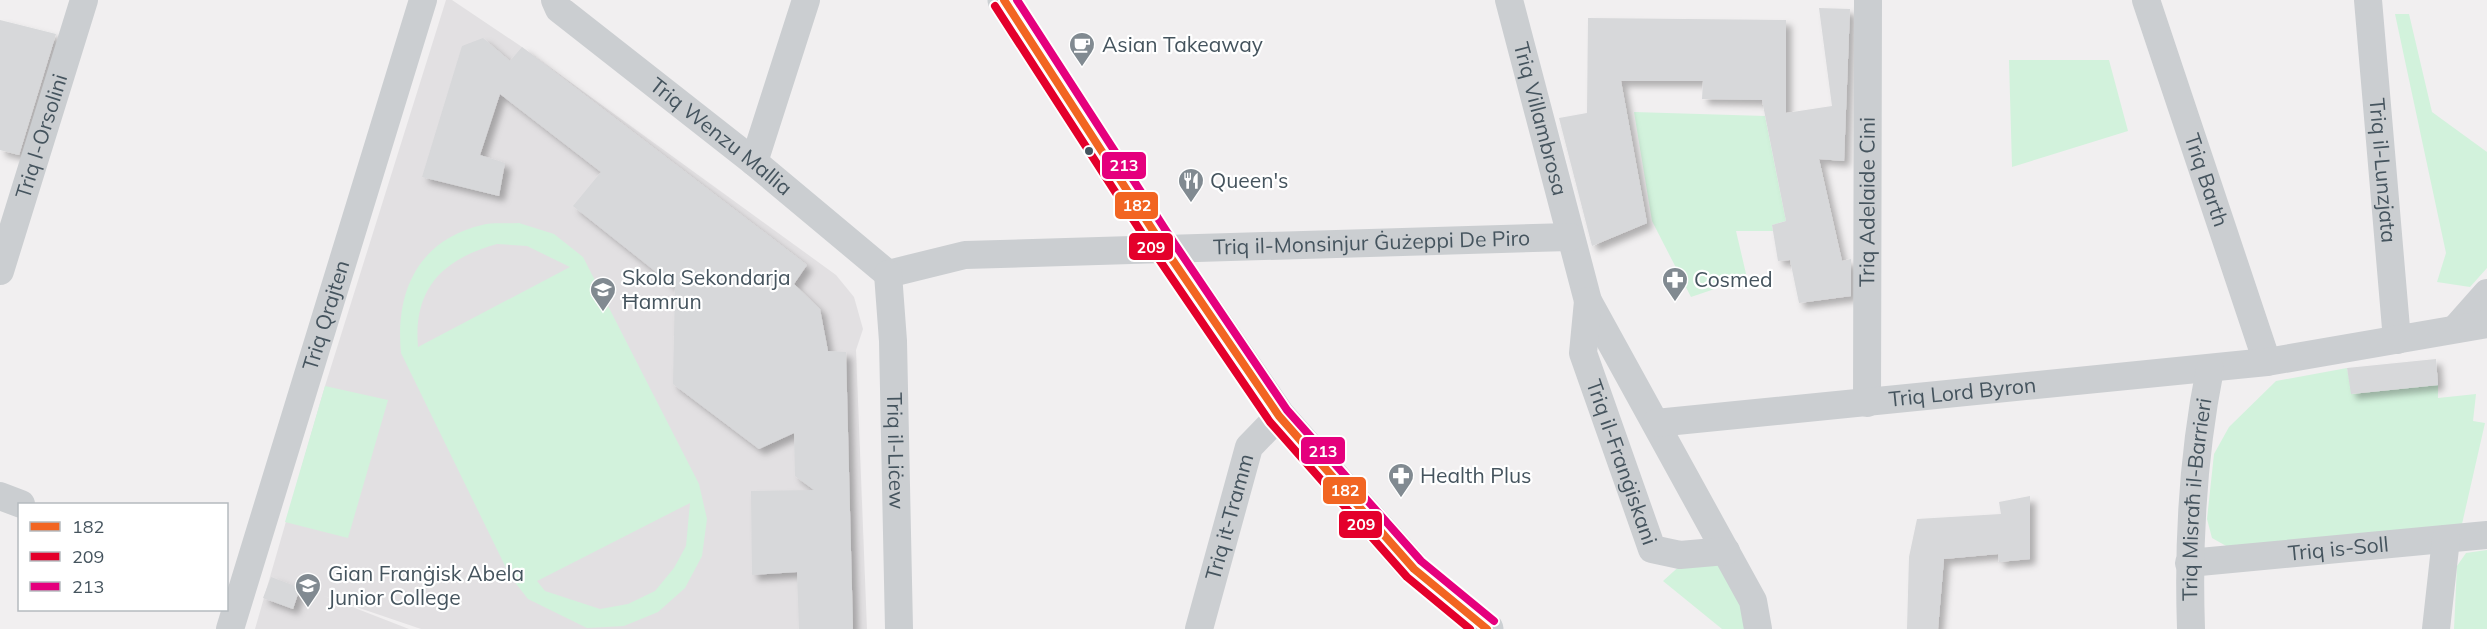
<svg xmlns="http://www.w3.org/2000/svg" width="2487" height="629" font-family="Mulish,sans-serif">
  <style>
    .education { fill: #e2e0e2 }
    .green { fill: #d2f2dc; fill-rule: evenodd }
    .building { fill: #d7d8da; filter: url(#shadow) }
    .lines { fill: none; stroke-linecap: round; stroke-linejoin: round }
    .street { stroke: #cbced1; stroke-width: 28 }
    .secondary { stroke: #ccd0d3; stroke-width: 33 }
    .bus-1-casing { stroke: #fff; stroke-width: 12 }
    .bus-2-casing { stroke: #fff; stroke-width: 12 }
    .bus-3-casing { stroke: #fff; stroke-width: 12 }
    .bus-1 { stroke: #f26522; stroke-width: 8 }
    .bus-2 { stroke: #e4002b; stroke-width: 8 }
    .bus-3 { stroke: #e5007d; stroke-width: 8 }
    .bus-dot { fill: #45545e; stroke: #fff; stroke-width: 2 }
    .labels { text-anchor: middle; stroke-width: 4.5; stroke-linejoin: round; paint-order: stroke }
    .poi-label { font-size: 21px; fill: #45545e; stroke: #fff; text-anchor: start }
    .street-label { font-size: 21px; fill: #45545e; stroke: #fff }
    .line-badge { stroke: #fff; stroke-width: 2 }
    .badge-label { font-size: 16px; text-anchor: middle; font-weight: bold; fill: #fff }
  </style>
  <defs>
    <filter id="shadow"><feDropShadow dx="5.5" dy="5.5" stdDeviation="3" flood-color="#0004"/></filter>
  </defs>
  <rect width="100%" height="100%" fill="#f1eff0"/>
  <!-- education -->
  <path class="education" d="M446,0H452L522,47L836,275L854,297L863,329L856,350L867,629H421L324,596L409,629H255L325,386Z"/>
  <!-- green -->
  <path class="green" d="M2395,14H2409L2432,112L2487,152V268L2470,287L2437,282L2446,253Z
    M2009,60H2109L2128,131L2012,167Z
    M1634,112L1765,116L1786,221L1772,225L1773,231H1736L1747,278L1691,297L1652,221Z
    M519,223L554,234L583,257L699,484L707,519L702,556L685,588L658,612L624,626L587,628L528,599L510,576L401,353C395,292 418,240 482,225C493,222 507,224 519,223ZM497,244L527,246L570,267L418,347C413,288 443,259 497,244ZM690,503L686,546L674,568L655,591L628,604L600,609L545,591L537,581Z
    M2347,368L2352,394L2438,385V398L2476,394L2473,421L2485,423L2462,524L2228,547L2212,538L2207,519L2214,454L2229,427L2276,381Z
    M325,386L388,400L348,538L285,522Z
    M2487,550V629H2454L2457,566L2466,553Z
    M1721,556L1755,629H1722L1663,581L1684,562Z"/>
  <!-- building -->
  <path class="building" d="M1819,8L1850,9L1844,161L1819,159L1842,261L1851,259V296L1799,303L1790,260L1778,261L1772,225L1786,221L1762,100L1702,99L1703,81H1621L1647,223L1592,246L1559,118L1587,113L1588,18L1786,20V113L1832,106Z
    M0,20L56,34L19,155L0,150Z
    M483,38L510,61L522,47L807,265L794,284L820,309L828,351L846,352L853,629H799L797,572L752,575L751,491L814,490L795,476L794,433L759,449L673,384L675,287L573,206L601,172L500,94L480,155L505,163L499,196L422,177L462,46Z
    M2436,359L2438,385L2351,394L2347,368Z
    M2030,496V559L1999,562L1998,554L1944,559L1938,629H1907L1909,557L1917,519L2001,514L1999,502Z
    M271,577L300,588L293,609L263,598Z"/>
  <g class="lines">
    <!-- street -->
    <g class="street">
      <path id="s1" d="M555,0L559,9L754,162L888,274"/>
      <path id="s2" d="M1509,0L1588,301L1753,601L1758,629"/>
      <path id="s3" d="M2146,0L2267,362"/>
      <path id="s4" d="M2368,0L2397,340"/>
      <path d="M754,162L806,0"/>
      <path id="s5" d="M0,271L84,0"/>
      <path id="s6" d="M888,274L965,255L1570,237"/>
      <path id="s7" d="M888,274L893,341L899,629"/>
      <path id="s8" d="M1588,301L1583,353L1652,549L1680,555L1726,551"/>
      <path d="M2456,328L2487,293"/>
      <path id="s9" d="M1867,403L1868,0"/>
      <path id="s10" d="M1656,423L2267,362L2487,324"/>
      <path d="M0,496L21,504"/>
      <path id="s11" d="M2189,563L2487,535"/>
      <path id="s12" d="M230,629L423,0"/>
      <path id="s13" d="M1199,629L1249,447L1279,416"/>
      <path id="s14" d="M2191,629C2188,542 2193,454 2210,369"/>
      <path d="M2436,629L2446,539"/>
    </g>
    <!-- secondary -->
    <path class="secondary" d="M1004,0L1165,249L1279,416L1414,569L1487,629"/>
    <defs>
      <path id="bus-1" d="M1004,0L1165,249L1279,416L1414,569L1487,629"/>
      <path id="bus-2" d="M995,6L1156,255L1270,422L1407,577L1470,629"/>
      <path id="bus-3" d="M1017,0L1174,243L1287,410L1421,561L1494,621"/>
    </defs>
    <!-- bus-1 casing -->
    <use href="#bus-1" class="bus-1-casing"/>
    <!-- bus-2 casing -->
    <use href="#bus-2" class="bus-2-casing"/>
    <!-- bus-3 casing -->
    <use href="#bus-3" class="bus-3-casing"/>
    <!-- bus-1 -->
    <use href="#bus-1" class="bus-1"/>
    <!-- bus-2 -->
    <use href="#bus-2" class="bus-2"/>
    <!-- bus-3 -->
    <use href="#bus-3" class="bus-3"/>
  </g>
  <!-- icons -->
  <defs>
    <symbol id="cafe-pin" viewBox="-11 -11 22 30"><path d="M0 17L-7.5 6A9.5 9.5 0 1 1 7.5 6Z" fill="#818a91" stroke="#fff"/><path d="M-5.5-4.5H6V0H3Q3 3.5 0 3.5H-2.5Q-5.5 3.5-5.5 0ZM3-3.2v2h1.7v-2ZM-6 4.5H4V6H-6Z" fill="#fff"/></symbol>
    <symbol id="restaurant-pin" viewBox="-11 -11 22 30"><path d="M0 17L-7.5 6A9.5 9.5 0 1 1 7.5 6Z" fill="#818a91" stroke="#fff"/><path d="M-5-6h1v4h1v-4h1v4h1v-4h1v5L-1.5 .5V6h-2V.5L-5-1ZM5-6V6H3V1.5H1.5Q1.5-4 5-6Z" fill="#fff"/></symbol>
    <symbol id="pharmacy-pin" viewBox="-11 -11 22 30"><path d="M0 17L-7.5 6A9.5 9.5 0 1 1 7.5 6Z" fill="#818a91" stroke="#fff"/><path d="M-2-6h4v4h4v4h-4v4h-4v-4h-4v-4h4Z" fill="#fff"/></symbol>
    <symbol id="school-pin" viewBox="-11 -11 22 30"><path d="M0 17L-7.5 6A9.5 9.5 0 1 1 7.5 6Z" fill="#818a91" stroke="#fff"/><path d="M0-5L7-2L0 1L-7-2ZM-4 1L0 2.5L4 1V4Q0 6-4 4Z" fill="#fff"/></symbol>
  </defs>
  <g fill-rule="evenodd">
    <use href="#cafe-pin" x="1067" y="30" width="30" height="40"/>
    <use href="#restaurant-pin" x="1176" y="166" width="30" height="40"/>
    <use href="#pharmacy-pin" x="1660" y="265" width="30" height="40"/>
    <use href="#school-pin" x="588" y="275" width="30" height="40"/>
    <use href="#pharmacy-pin" x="1386" y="461" width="30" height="40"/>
    <use href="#school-pin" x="293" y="571" width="30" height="40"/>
  </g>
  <!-- markers -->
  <circle class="bus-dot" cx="1089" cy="151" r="5"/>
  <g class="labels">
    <!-- poi labels -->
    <g class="poi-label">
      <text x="1102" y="52">Asian Takeaway</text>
      <text x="1210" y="188">Queen's</text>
      <text x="622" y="285">Skola Sekondarja<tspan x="622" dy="24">Ħamrun</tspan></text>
      <text x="1694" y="287">Cosmed</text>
      <text x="1420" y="483">Health Plus</text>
      <text x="328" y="581">Gian Franġisk Abela<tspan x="328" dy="24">Junior College</tspan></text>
    </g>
    <!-- street labels -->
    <g class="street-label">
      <text dy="7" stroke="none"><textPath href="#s2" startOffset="123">Triq Villambrosa</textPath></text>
      <text dy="7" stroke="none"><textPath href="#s5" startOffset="141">Triq l-Orsolini</textPath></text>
      <text dy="7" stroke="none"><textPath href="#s1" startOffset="216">Triq Wenzu Mallia</textPath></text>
      <text dy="7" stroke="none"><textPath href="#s4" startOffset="171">Triq il-Lunzjata</textPath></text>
      <text dy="7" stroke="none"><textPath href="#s3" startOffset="190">Triq Barth</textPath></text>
      <text dy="7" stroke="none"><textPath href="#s9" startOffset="201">Triq Adelaide Cini</textPath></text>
      <text dy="7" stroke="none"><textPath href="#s6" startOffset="486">Triq il-Monsinjur Ġużeppi De Piro</textPath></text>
      <text dy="7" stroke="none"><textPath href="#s12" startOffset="328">Triq Qrajten</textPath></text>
      <text dy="7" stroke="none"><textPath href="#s10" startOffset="308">Triq Lord Byron</textPath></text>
      <text dy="7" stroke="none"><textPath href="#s7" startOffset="177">Triq il-Liċew</textPath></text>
      <text dy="7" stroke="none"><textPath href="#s8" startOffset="168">Triq il-Franġiskani</textPath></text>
      <text dy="7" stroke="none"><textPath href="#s14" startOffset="130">Triq Misraħ il-Barrieri</textPath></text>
      <text dy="7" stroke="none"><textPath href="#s13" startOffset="116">Triq it-Tramm</textPath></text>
      <text dy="7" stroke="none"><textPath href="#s11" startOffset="150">Triq is-Soll</textPath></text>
    </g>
  </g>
  <g class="line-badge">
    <rect x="1101" y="151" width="46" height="29" rx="6" fill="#e5007d"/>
    <rect x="1114" y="191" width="45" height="29" rx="6" fill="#f26522"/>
    <rect x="1128" y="232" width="46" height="29" rx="6" fill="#e4002b"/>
    <rect x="1300" y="436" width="46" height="29" rx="6" fill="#e5007d"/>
    <rect x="1322" y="476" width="45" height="29" rx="6" fill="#f26522"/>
    <rect x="1338" y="510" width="45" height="29" rx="6" fill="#e4002b"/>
  </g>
  <g class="badge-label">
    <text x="1124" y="171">213</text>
    <text x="1137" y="211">182</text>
    <text x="1151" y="253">209</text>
    <text x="1323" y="457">213</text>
    <text x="1345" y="496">182</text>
    <text x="1361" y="530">209</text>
  </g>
  <!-- legend -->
  <rect x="18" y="503" width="210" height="108" fill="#ffffff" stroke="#b5bbbf" stroke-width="1.5"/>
  <rect x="30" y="522" width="30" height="9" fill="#f26522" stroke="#b5bbbf" stroke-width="1.5"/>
  <text x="72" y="533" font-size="18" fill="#45545e">182</text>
  <rect x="30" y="552" width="30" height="9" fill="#e4002b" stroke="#b5bbbf" stroke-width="1.5"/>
  <text x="72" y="563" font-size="18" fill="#45545e">209</text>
  <rect x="30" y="582" width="30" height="9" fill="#e5007d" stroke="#b5bbbf" stroke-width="1.5"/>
  <text x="72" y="593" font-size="18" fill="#45545e">213</text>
</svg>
